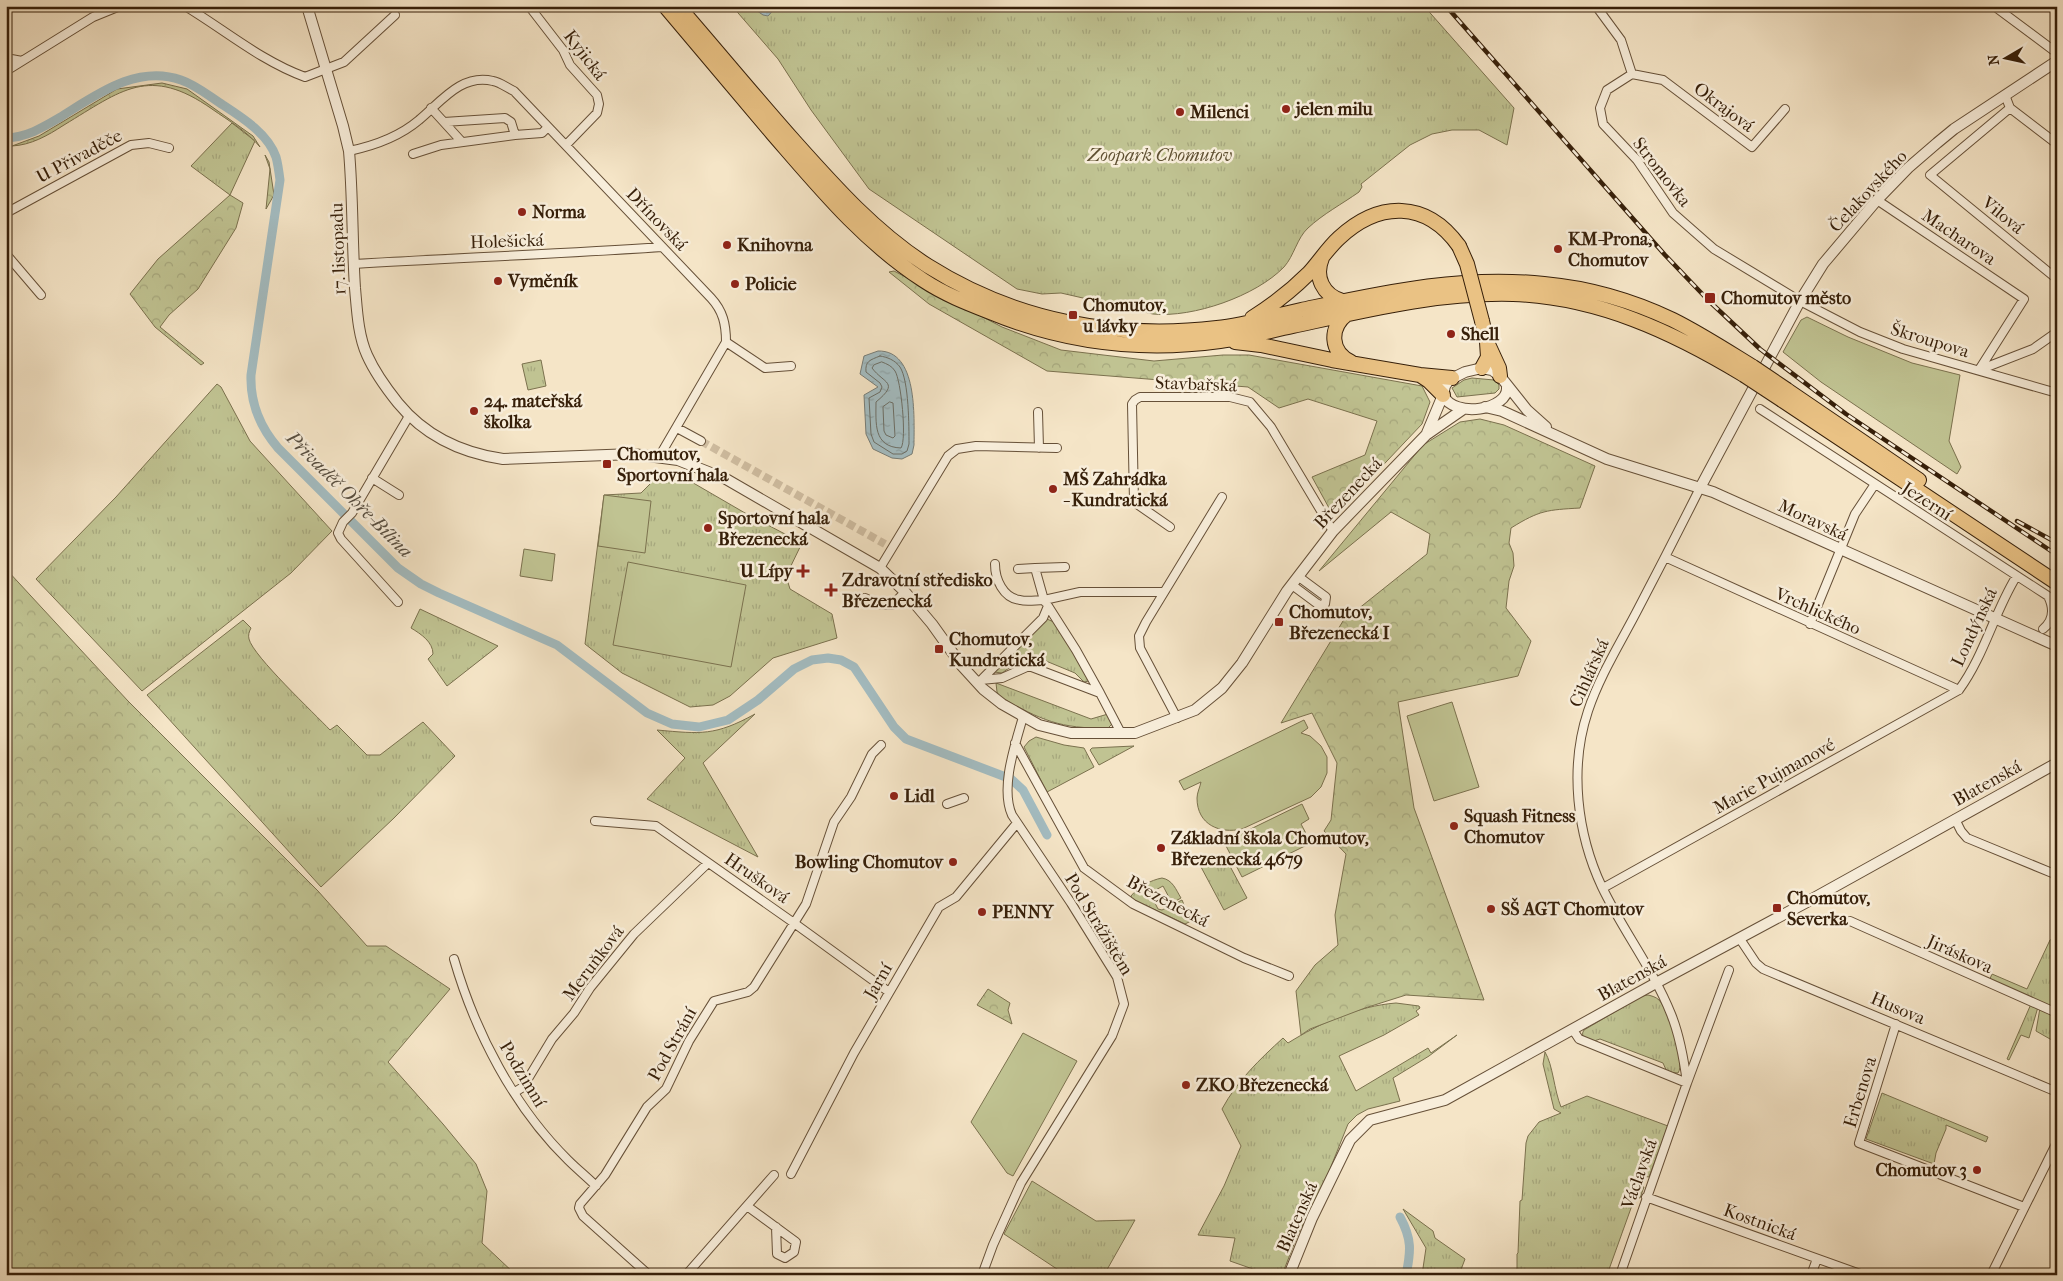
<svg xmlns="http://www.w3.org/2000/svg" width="2063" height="1281" font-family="'IM FELL French Canon',serif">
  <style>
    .grass { fill: url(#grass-tufts); stroke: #7b714e }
    .forest { fill: url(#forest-crowns); stroke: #7b714e }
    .garden { fill: #c0c392; stroke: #7b714e }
    .water { fill: url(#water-ripples); stroke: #777d77 }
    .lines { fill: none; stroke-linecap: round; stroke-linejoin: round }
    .shore { stroke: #6c6e65; stroke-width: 1 }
    .canal { stroke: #a3bcc1; stroke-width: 9 }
    .minor-tunnel { stroke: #cfbda1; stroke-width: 8; stroke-dasharray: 8 4; stroke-linecap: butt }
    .minor-casing { stroke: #665038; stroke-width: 10 }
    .tertiary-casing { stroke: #665038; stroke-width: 12 }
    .trunk-casing { stroke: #361f09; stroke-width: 16 }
    .minor { stroke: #f8eedb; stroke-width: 8 }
    .tertiary { stroke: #f8eedb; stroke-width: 10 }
    .trunk { stroke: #eac284; stroke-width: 14 }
    .rail-casing { stroke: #361f09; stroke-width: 4.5 }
    .rail { stroke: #f8eedb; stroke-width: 2.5; stroke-dasharray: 8; stroke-linecap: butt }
    .trunk-bridge-casing { stroke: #361f09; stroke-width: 16; stroke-linecap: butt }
    .trunk-bridge { stroke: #eac284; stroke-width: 14 }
    .poi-dot { fill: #8f2418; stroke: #f8eedb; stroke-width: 2 }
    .labels { text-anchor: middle; stroke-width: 5; stroke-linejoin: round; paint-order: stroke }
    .street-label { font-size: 18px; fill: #361f09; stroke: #f8eedb }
    .poi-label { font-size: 18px; font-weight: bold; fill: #361f09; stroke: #f8eedb; text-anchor: start }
    .park-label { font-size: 18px; font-style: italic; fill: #5f5032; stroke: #f8eedb }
    .water-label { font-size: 19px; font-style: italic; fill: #574e40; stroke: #f8eedb }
  </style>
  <defs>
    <pattern id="grass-tufts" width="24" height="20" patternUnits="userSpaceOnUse" patternTransform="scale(1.25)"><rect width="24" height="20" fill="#c0c392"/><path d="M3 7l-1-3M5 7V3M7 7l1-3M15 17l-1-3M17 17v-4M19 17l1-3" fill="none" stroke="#a6a77d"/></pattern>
    <pattern id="forest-crowns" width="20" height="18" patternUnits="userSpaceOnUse" patternTransform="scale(1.25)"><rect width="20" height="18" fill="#c0c392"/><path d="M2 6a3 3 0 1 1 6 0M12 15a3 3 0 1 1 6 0" fill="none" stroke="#a6a77d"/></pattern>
    <pattern id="water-ripples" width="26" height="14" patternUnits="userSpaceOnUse" patternTransform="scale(1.25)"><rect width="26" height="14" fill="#a3bcc1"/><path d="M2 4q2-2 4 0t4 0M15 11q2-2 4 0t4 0" fill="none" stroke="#8da1a4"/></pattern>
  </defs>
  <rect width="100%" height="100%" fill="#f5e5c7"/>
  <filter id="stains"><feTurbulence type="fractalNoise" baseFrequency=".004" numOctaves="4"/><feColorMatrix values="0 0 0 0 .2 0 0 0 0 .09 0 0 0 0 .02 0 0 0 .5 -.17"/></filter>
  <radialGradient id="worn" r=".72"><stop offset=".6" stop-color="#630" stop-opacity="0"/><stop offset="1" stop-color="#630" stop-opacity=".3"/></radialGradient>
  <!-- grass -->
  <path class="grass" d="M732,6H1424L1514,108L1507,145L1479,130H1452L1432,134L1410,145L1361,184L1362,187L1359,192C1342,204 1323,214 1308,228C1297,238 1294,256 1284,267C1256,296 1193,318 1153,314L1061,293L1042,294L1017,289L869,189L811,110L778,59Z
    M232,123L255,141L230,195L191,166Z
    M541,360L546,386L528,390L522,364Z
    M1472,378L1494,380L1499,385V389L1495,393L1457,397L1452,388L1464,380Z
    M217,384L221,387L250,441L332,531L291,573L142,691L36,579L116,497Z
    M659,475L683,477L745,513L802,543L786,576L790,589L832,614L837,638L773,658L730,696L713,705L690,707L622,673L585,644L604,495L641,493Z
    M420,609L498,646L447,686L428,659L433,654C433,642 421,634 411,628Z
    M1047,619L1056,623L1089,681L1084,682L1075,673L1029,654L1002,673L994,672L999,667L1007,668L1008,665L1002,664Z
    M243,620L251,628C249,632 248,635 249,639C253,656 315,714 330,730L337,725L367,755H380L423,722L455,756L394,818L321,887L147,695Z
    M996,683L1091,719L1108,714L1113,723L1108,728C1060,729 1041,720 1000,697L997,692Z
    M755,714L703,763L758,857L647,799L685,758L657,730C701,734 715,736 755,714Z
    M1036,737L1064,745L1084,748L1094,767L1047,792L1024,747L1029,741Z
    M1134,746L1099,765L1090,750L1092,748Z
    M1224,855L1247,898L1224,910L1201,867Z
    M1162,878C1173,880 1176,890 1181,898L1172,903L1163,886L1150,893L1158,909L1162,910L1182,900L1191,921L1185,924L1132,899L1131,896C1138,887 1151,880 1162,878Z
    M2057,937V1043L2036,1031L2040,1008L2038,1007L2029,1038L2021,1035L2009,1060L2007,1059L2031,1004L1989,981L1992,974L2027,989L2050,940Z
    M1648,995C1652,996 1656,997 1659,1000C1668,1009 1686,1063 1678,1073L1667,1072L1663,1063L1600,1039L1591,1042C1585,1039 1580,1036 1584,1030L1642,996Z
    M1396,1003L1419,1006L1420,1008L1416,1011L1419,1015L1384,1035L1339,1056L1356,1091L1428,1048L1431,1053L1457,1035L1429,1056L1393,1078L1400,1101L1368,1109L1357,1115L1348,1124L1322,1189L1298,1234L1282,1275H1270L1230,1261L1235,1238L1198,1235L1224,1186L1241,1146L1222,1109C1237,1081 1260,1059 1283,1038L1288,1043C1320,1023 1358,1006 1396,1003Z
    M1545,1052C1553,1065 1554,1090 1561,1107L1587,1096L1668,1126L1649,1177L1642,1176L1639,1185L1644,1187L1640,1198L1635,1197L1607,1275H1517L1516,1272L1517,1268V1254L1518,1253L1520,1201L1522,1200L1526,1143L1528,1136L1539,1122L1561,1113L1554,1109L1543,1064Z
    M1882,1093L1988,1137L1986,1142L1946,1125V1129L1936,1153L1934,1164L1866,1139Z
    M1032,1181L1096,1221L1135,1220L1104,1275H1066L1004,1234Z
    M1403,1209L1433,1231L1435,1238L1465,1259L1459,1275H1422L1426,1248Z"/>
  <!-- forest -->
  <path class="forest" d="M162,83L187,89L253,136L260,147C247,131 229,121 212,109C149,65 122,90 64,125C47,136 31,145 12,146L39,136L117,89Z
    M265,155L269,162L274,195L266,209L270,169Z
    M230,195L243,203L236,228L198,289L169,315L160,327L204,363L201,365L155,327L130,294L158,259Z
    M894,271L1002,327L1061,350L1154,361L1223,355H1249L1422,386L1430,402L1422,424L1334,517L1312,477L1365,455L1377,421L1308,399L1279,408L1248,387L1047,371L929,304L889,272Z
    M1480,419L1504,425L1595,466L1580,508C1547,510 1540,510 1511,528L1509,543L1513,553L1514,566L1509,581L1506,608L1531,641L1518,676L1398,702L1414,808L1484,1000L1406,995L1365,1008L1310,1029L1301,1035L1296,991L1315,965L1338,945L1335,915L1346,854L1324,831L1331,820L1337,763L1312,713L1281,723L1343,621L1427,554L1430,534L1391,512L1319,571L1423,445L1460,422Z
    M6,569L128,701L318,891L367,946H386L450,989L388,1062L443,1124L476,1164L487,1191L482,1243L516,1275H6Z
    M988,989L1010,1003L1008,1010L1012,1024L977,1005Z"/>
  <!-- garden -->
  <path class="garden" d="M1807,317L1848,337L1912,363L1960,375L1949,441L1961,467L1957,474L1821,382L1783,352L1801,320Z
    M604,495L651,501L645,553L598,546Z
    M524,549L555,554L552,581L520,576Z
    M628,562L746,585L731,667L613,645Z
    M1452,702L1479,787L1434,801L1407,716Z
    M1304,720L1308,728L1301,733L1310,736L1321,746L1327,757V773L1321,787L1311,797L1242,829C1220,834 1197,825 1197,798C1197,793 1200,787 1201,782L1184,790L1179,781Z
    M1302,804L1309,819L1301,824L1311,843L1242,877L1224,842Z
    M1023,1033L1077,1061L1013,1176L1007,1173L971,1122Z"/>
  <!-- water -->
  <path class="water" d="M750,6H777L768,16L763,15Z
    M878,351C918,350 914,417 914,445L912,454L902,459L892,458L873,449L866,434L864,395L878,387L860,374L864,356Z"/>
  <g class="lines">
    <!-- shore -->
    <path class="shore" d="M880,356C887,357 895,360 900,367C909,381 909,427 909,444L907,451L902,454H893L874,442L871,434L869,398L880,392L882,387L880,383L866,372C865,361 870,360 880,356Z
      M882,362C887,364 892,366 895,371C901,380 907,439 901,448C873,447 876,423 876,402C900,382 884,384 872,368L874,365Z
      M890,402L893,403L895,436L893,438L886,435L884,431L883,407Z"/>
    <!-- canal -->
    <path class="canal" d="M6,138C27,137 42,128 59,118C95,96 136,64 181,80C196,85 209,96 223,105C243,118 268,134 276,157C278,164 279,172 280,180L251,375C250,403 260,427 278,448L398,568L421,584L439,593L557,645L647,713L672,724L699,727L728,720L758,700L794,669L812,660L828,658L841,660L854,667L894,727L906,739L1011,779L1023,790L1047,835
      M1400,1217C1412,1239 1411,1251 1406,1275"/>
    <!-- minor-tunnel -->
    <path class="minor-tunnel" d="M701,441L885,544"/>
    <defs>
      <path id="minor" d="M185,6C225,30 261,61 305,77L344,62L395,15
        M529,6L563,50L570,65L597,95L599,104L597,113L566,145
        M1596,6L1621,40L1632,74
        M1994,6L2057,53
        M6,58L22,61
        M6,71L93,17L120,6
        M2005,95L2010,108L2057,144
        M431,108L462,142
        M2010,108L1930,175L2057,279
        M1785,109L1752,147L1663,80L1632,74L1607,90L1600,108L1603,124L1637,160L1673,213L1714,249L1800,301L1860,332L1903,349L2057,393
        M515,135L542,133L548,127
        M349,151C373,146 399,137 419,120C440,103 461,73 493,81C500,82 507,88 514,91L711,298C723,311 726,324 726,342L659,457
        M413,154L441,145L515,135L511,122L505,118L444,122
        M1877,200L2024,299L1979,370
        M6,213L131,145L149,143L169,148
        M6,254L41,295
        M354,264C456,258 559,254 662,247
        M726,342L765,368L791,366
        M1979,370L2033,349L2057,332
        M1760,409L2048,596C2054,608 2054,620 2043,629
        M1038,412L1039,448
        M677,428L701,441
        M372,478L399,495
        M1170,527L1134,502L1132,404L1135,400L1140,397H1230L1250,402L1271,427L1333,531
        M1665,557L1959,690
        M995,564C995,579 1003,598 1020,600C1027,602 1036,600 1044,600L1045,602
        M880,568L948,456L957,449L976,446L1057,448
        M1035,568L1065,567
        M1018,569L1035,568L1044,600L1080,592H1164
        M1292,585L1319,605L1325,604L1326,597L1299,577
        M865,598L878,604L892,605L905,592
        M398,602L341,539L338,533L343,522L352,513L409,416
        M1810,624L1855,514L1875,484
        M983,678L1043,618L1048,606L1076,650L1100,693
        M981,680L1002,678L1029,666L1100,693L1121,733
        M1177,718L1140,648L1139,636L1146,622L1222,497
        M1015,743L1084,868L1133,904L1244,958L1289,976
        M947,804L964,798
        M1955,819L1961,831L1967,838L2057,875
        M595,821L656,826L794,923L889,992
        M1603,888L1959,690C1984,656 1994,613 2016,577
        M1850,921L2057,1013
        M1740,939L1756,963L1763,969L2057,1092
        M454,959C475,1032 514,1107 568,1160C577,1169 587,1177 596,1186
        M1896,1024L1859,1143L2024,1207
        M1573,1030L1579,1039L1687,1083L1729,970
        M515,1092L523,1087L552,1039L574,1013L590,988L634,934L708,863
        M791,1174L854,1053L939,907L956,897L1017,823
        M1646,1197L1863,1275
        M747,1206L796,1242L794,1252L785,1258L777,1254L776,1227
        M649,1275L583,1216L579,1208L580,1204L605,1175L647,1107L666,1089L689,1041L714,1001L748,992L754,987L806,904L834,822L851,797L872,754L881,745
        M686,1275L774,1175
        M982,1275L993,1245L1021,1183L1112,1036L1124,1004L1117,977L1071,903L1012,815C1000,788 1015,745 1023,717
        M1620,1275L1687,1083C1684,1060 1680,1036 1671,1014C1653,969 1623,931 1602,887C1577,834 1569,768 1588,711C1600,675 1621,642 1638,609C1659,569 1680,528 1700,488
        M1811,1275L1817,1259
        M1991,1275L2057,1142"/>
      <path id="tertiary" d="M307,6L343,126L349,151C353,197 352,242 355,288C357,310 358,335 367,355C375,373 386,388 398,403C425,436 462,453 503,459L633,454L678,460L726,479L880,568L905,592L932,624L962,666L983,689L1002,704L1039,725L1071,733H1135L1195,710L1222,688L1242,663L1287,591L1333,531L1426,435L1462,410
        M1443,395C1454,419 1509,410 1507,387
        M1485,407L1502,411L1607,459L1713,492L2057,646
        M1427,433L1443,395L1445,386L1449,380L1465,372L1482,368L1492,370L1500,376L1527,410L1546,427
        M1700,488L1800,301L1823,264L1877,200L1908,168L1937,143L1954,129L2057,61
        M1289,1275L1312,1218L1350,1140L1370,1120L1445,1100L1656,983L1805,903L2057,763"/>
      <path id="trunk" d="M665,6C701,49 737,91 773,134C819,187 863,241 923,280C944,294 967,303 990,312C1065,343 1140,352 1220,341C1245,338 1269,331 1293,326C1366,310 1438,292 1513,294C1598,297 1673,332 1744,375
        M678,6C717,51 755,97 794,141C835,187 876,233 928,266C1015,321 1116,340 1217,328C1245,325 1273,316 1301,310C1382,293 1460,275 1544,284C1588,288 1633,301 1673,320C1701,334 1727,351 1753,367
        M1322,258C1314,277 1323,295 1342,301
        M1347,314C1329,328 1330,352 1351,362
        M1252,318C1273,305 1292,290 1309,273C1319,262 1328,248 1339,238C1379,201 1426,200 1459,246
        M1482,321L1487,342L1499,368L1500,376
        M1235,342L1261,345L1332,360L1420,375L1452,378
        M1482,368L1488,357L1487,342
        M1420,375L1429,381L1443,395
        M1787,390L1919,480
        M1782,400L2057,583"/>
    </defs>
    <!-- minor casing -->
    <use href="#minor" class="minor-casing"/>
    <!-- tertiary casing -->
    <use href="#tertiary" class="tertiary-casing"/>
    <!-- trunk casing -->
    <use href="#trunk" class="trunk-casing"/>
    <!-- minor -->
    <use href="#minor" class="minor"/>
    <!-- tertiary -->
    <use href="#tertiary" class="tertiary"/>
    <!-- trunk -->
    <use href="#trunk" class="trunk"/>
    <defs>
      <path id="rail" d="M1446,6L1665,255L1709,301L1760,349L1846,414L2057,555
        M2017,521L2057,543"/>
    </defs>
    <!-- rail casing -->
    <use href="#rail" class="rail-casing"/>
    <!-- rail -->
    <use href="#rail" class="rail"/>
    <defs>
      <path id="trunk-bridge" d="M1459,246L1467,264L1482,321
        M1753,367L1787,390
        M1744,375L1782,400"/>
    </defs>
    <!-- trunk-bridge casing -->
    <use href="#trunk-bridge" class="trunk-bridge-casing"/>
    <!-- trunk-bridge -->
    <use href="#trunk-bridge" class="trunk-bridge"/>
  </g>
  <!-- markers -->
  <g class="poi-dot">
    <circle cx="1286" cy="109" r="5"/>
    <circle cx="1180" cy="112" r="5"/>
    <circle cx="522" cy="212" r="5"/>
    <circle cx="727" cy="245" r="5"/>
    <circle cx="1558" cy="249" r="5"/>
    <circle cx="498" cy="281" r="5"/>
    <circle cx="735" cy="284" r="5"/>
    <rect x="1704" y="292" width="12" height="12" rx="2.5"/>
    <rect x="1068" y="310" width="10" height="10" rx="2.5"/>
    <circle cx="1451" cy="334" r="5"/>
    <circle cx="474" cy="411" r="5"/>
    <rect x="602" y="459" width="10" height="10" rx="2.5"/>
    <circle cx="1053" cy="489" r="5"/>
    <circle cx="708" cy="528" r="5"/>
    <path d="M800.5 563.5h5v5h5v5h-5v5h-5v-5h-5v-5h5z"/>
    <path d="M828.5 582.5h5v5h5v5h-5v5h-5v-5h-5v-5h5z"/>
    <rect x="1274" y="617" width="10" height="10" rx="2.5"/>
    <rect x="934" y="644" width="10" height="10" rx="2.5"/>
    <circle cx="894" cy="796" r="5"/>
    <circle cx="1454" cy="826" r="5"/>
    <circle cx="1161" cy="848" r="5"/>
    <circle cx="953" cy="862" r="5"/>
    <rect x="1772" y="903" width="10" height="10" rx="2.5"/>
    <circle cx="1491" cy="909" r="5"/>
    <circle cx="982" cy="912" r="5"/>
    <circle cx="1186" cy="1085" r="5"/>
    <circle cx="1977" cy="1170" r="5"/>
  </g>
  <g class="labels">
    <!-- street labels -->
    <g class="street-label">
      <text transform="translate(585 55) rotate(53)" y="6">Kyjická</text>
      <text transform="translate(1724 107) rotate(37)" y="6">Okrajová</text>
      <text transform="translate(79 156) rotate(-28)" y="6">U Přivaděče</text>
      <text transform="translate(1662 172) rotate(52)" y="6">Stromovka</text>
      <text transform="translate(1868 191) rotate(-47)" y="6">Čelakovského</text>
      <text transform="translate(2003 215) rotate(39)" y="6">Vilová</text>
      <text transform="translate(657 219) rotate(46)" y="6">Dřínovská</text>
      <text transform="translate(1959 237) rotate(34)" y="6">Macharova</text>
      <text transform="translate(507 241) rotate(-2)" y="6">Holešická</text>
      <text transform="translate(338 249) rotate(-92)" y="6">17. listopadu</text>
      <text transform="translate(1930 340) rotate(17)" y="6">Škroupova</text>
      <text transform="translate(1196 384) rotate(2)" y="6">Stavbařská</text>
      <text transform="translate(1348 493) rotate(-47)" y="6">Březenecká</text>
      <text transform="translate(1927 501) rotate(33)" y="6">Jezerní</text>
      <text transform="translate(1813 520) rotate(25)" y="6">Moravská</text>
      <text transform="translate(1818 611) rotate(24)" y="6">Vrchlického</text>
      <text transform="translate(1974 627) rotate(-65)" y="6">Londýnská</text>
      <text transform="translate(1589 673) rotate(-66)" y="6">Cihlářská</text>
      <text transform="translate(1774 776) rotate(-29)" y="6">Marie Pujmanové</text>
      <text transform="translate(1987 783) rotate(-29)" y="6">Blatenská</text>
      <text transform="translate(757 878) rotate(35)" y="6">Hrušková</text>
      <text transform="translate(1168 901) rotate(28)" y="6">Březenecká</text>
      <text transform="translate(1099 924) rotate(59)" y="6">Pod Strážištěm</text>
      <text transform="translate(1960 954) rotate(24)" y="6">Jiráskova</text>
      <text transform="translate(593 963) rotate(-53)" y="6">Meruňková</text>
      <text transform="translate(1632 978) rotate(-29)" y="6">Blatenská</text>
      <text transform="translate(878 981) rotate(-60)" y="6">Jarní</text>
      <text transform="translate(1898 1008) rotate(23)" y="6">Husova</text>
      <text transform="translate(672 1044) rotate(-61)" y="6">Pod Strání</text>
      <text transform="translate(523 1074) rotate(59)" y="6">Podzimní</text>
      <text transform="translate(1860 1092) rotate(-73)" y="6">Erbenova</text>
      <text transform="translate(1639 1174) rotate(-70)" y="6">Václavská</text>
      <text transform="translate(1297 1217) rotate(-66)" y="6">Blatenská</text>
      <text transform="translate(1760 1222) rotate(20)" y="6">Kostnická</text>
    </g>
    <!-- poi labels -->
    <g class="poi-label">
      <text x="1296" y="115">jelen milu</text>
      <text x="1190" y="118">Milenci</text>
      <text x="532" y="218">Norma</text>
      <text x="1568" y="245">KM-Prona,<tspan x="1568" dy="21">Chomutov</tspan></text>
      <text x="737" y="251">Knihovna</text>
      <text x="508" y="287">Vyměník</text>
      <text x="745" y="290">Policie</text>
      <text x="1721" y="304">Chomutov město</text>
      <text x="1083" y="311">Chomutov,<tspan x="1083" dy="21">u lávky</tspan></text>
      <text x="1461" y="340">Shell</text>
      <text x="484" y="407">24. mateřská<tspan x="484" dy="21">školka</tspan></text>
      <text x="617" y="460">Chomutov,<tspan x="617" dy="21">Sportovní hala</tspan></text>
      <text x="1063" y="485">MŠ Zahrádka<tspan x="1063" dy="21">- Kundratická</tspan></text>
      <text x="718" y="524">Sportovní hala<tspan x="718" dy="21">Březenecká</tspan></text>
      <text x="793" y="577" text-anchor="end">U Lípy</text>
      <text x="842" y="586">Zdravotní středisko<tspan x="842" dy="21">Březenecká</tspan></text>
      <text x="1289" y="618">Chomutov,<tspan x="1289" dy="21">Březenecká I</tspan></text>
      <text x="949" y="645">Chomutov,<tspan x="949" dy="21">Kundratická</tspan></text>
      <text x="904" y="802">Lidl</text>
      <text x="1464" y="822">Squash Fitness<tspan x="1464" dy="21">Chomutov</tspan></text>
      <text x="1171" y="844">Základní škola Chomutov,<tspan x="1171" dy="21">Březenecká 4679</tspan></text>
      <text x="943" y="868" text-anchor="end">Bowling Chomutov</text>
      <text x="1787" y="904">Chomutov,<tspan x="1787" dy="21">Severka</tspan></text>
      <text x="1501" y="915">SŠ AGT Chomutov</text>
      <text x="992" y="918">PENNY</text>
      <text x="1196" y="1091">ZKO Březenecká</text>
      <text x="1967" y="1176" text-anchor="end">Chomutov 3</text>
    </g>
    <!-- park labels -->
    <g class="park-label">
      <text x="1160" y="161">Zoopark Chomutov</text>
    </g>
    <!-- water labels -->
    <g class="water-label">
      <text transform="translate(350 494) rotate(45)" y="7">Přivaděč Ohře-Bílina</text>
    </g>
  </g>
  <!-- margin -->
  <rect width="2063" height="1281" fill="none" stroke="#f5e5c7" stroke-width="25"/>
  <rect x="8" y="8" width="2048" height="1266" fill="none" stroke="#361f09" stroke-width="2.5"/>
  <rect x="12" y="12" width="2038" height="1256" fill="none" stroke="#361f09"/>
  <!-- north arrow -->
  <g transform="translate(2006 58) rotate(261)" stroke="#f8eedb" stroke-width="4" paint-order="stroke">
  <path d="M0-4L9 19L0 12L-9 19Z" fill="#361f09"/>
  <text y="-8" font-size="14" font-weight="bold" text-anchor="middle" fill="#361f09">N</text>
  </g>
  <rect width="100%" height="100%" filter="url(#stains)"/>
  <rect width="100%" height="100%" fill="url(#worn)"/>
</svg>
